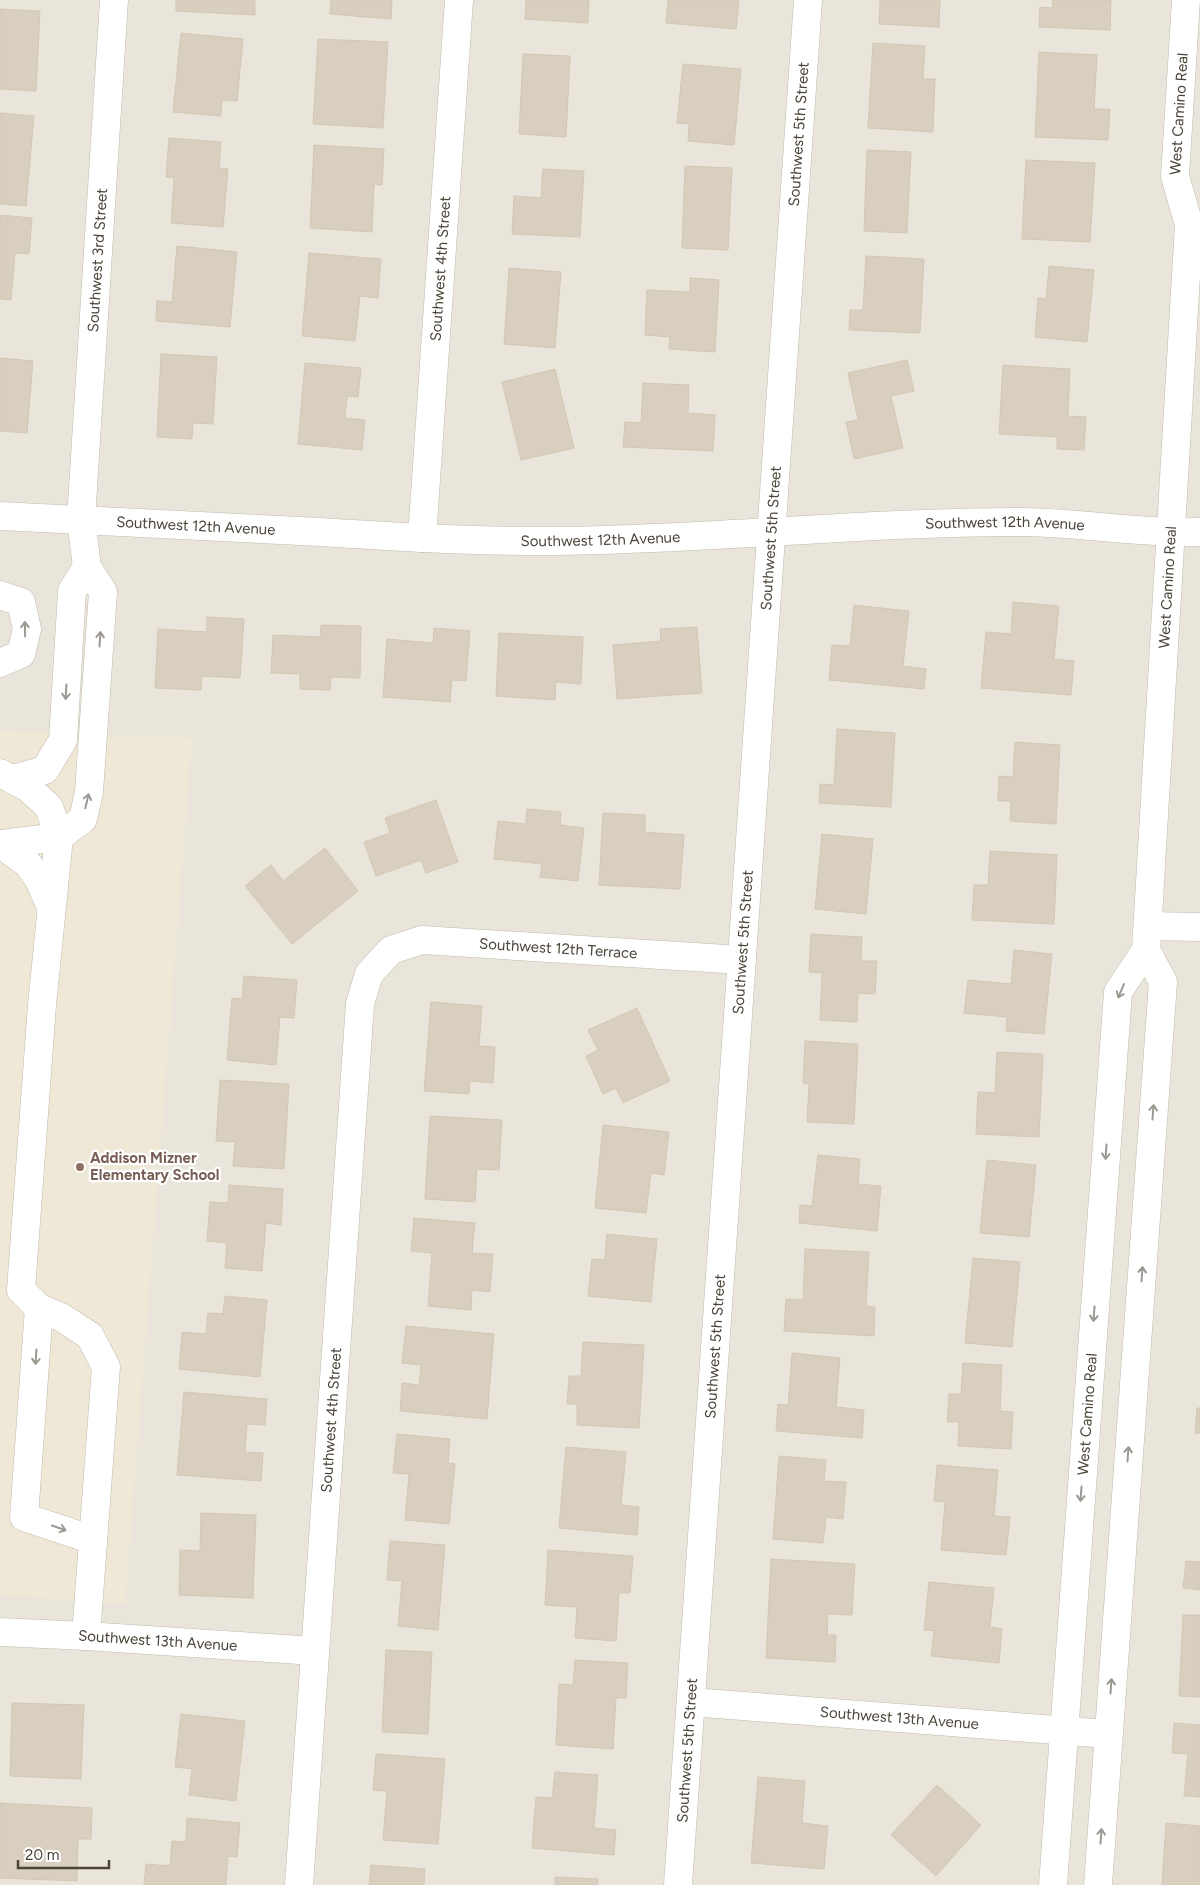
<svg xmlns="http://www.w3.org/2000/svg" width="1200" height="1885" font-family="Figtree,sans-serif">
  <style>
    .residential { fill: #eae5da }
    .education { fill: #efe8d6 }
    .building { fill: #d8cfc1; stroke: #d3c7b4 }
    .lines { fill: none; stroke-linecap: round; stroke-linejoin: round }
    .minor-casing { stroke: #c2bbae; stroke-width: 29 }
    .minor { stroke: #fff; stroke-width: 28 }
    .oneway { stroke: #9c9892 }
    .education-dot { fill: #8d6e63; stroke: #fff; stroke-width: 2 }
    .labels { text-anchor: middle; stroke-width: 4.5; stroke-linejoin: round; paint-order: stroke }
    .street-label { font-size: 15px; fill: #4b4439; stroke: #fff }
    .education-label { font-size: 15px; font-weight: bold; fill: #785e54; stroke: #fff; text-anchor: start }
  </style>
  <rect width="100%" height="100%" fill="#f6f3ec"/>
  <!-- residential -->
  <path class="residential" d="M0,0H1200V1885H0Z"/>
  <!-- education -->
  <path class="education" d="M0,730L192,738L125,1604L0,1595Z"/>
  <!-- building -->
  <path class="building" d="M176,0H255V15L176,11Z
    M331,0H392L391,19L330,14Z
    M526,0H589L588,23L525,19Z
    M668,0H739L736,29L666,23Z
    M880,0H940L939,27L879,24Z
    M1053,0H1111L1110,30L1039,27L1040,7L1052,8Z
    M0,9L40,11L36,91L0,89Z
    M181,33L243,39L237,101L222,100L221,116L173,112Z
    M318,39L388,42L383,128L313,124Z
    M873,43L925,46L923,79H935L933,132L868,128Z
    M1039,52L1097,55L1094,109H1110L1108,140L1035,137Z
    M523,54L570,56L566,137L519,134Z
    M683,64L741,69L734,145L688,141L689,124L677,123Z
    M0,113L34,116L26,206L0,204Z
    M169,138L221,142L219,168L228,169L223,227L171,223L174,178L166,177Z
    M314,145L384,149L382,185L374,184L372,232L310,228Z
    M867,150L911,152L907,233L864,231Z
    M1026,160L1095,163L1090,242L1022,239Z
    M685,166L732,168L728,250L682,248Z
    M543,169L584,171L580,237L512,234L514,196L541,198Z
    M0,215L32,218L29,254L15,253L11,300L0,299Z
    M177,246L237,252L230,327L156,321L157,301L172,302Z
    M309,253L381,259L378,298L360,296L355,341L302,336Z
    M866,256L924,259L920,333L849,330L850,310H863Z
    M1049,266L1094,270L1087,342L1035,337L1038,298L1046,299Z
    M509,268L561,272L555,348L504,344Z
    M690,278L719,280L715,352L669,349L670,337L645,335L647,290L690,292Z
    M161,354L217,357L213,424L193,423L192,439L157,437Z
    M0,358L33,361L27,433L0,431Z
    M907,360L914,391L891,396L903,448L854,459L846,422L858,420L848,373Z
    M305,363L361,368L358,397L347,396L345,418L365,420L362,450L298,444Z
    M1003,365L1070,369L1068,416L1086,417L1084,450L1057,449V437L999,434Z
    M555,369L574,448L521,460L502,382Z
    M643,383L689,385L688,413L715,415L713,451L623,447L625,422L641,423Z
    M1013,602L1059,606L1054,659L1074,661L1071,695L981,688L986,632L1011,634Z
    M854,605L909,611L903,666L926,669L924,689L829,680L832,645L850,646Z
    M207,617L244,619L240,678L202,676L201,690L155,688L158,629L207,632Z
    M321,625L361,626L360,678L331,677L330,690L300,689V674L271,673L273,635L320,637Z
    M697,627L702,693L617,699L613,645L661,641L660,629Z
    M434,628L470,631L466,681L452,680L450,702L383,697L387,639L433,643Z
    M499,633L583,637L581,684L556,682L555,700L496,696Z
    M837,729L895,733L891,807L819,803L820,784L834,785Z
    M1015,742L1060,745L1056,824L1010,821L1011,801H998L999,776L1013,777Z
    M436,800L458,862L426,873L421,860L376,876L364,842L390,833L385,818Z
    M527,809L561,812L560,825L584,828L578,881L540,877L542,864L494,859L498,821L526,824Z
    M603,813L645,815V832L684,835L680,889L599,885Z
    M822,834L873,839L866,914L815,909Z
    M325,848L358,891L292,944L245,886L271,865L283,881Z
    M990,851L1057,855L1054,924L972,920L974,885H988Z
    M811,934L862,937L861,961H877L875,994L858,993L857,1022L820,1020L822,973L809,972Z
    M1014,950L1052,954L1044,1034L1006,1031L1007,1017L964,1013L968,980L1011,984Z
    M244,976L297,980L294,1018L280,1017L276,1065L227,1060L232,998L242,999Z
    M431,1002L482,1006L479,1046L495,1047L493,1083L470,1081L469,1094L424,1091Z
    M637,1008L670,1081L623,1103L616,1088L603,1094L586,1056L598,1050L588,1030Z
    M805,1041L858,1044L854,1124L807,1122L809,1084L803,1083Z
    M997,1052L1043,1054L1039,1137L976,1134L978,1092L995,1093Z
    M220,1080L289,1084L284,1169L233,1166L235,1142L216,1141Z
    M430,1116L502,1120L499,1170L477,1169L475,1202L425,1199Z
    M603,1125L669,1132L664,1175L651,1173L646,1213L595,1208Z
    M818,1155L860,1159L858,1184L881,1186L877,1231L799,1223L800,1205L812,1206Z
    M987,1160L1036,1165L1029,1237L980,1233Z
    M229,1185L283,1189L281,1225L266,1223L262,1271L225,1268L227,1243L207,1241L210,1202L228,1203Z
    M414,1218L475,1223L472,1253L493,1254L490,1292L472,1290L471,1310L428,1306L432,1253L411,1251Z
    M607,1234L657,1239L651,1302L588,1296L592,1259L605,1260Z
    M805,1249L869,1252L866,1306L875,1307L874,1336L784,1331L786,1299L803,1300Z
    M973,1258L1020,1262L1012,1347L965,1343Z
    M225,1296L267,1300L260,1377L179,1369L182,1332L206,1334L208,1313L223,1314Z
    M406,1326L494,1334L487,1419L400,1411L402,1383L419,1385L421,1365L402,1363Z
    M583,1342L644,1345L639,1428L577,1425V1404H567L569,1376H581Z
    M792,1353L840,1358L836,1407L864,1410L862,1438L776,1431L778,1404L788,1405Z
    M963,1363L1002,1365L1000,1411L1013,1412L1011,1449L958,1446L959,1422H947L949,1394H961Z
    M184,1392L267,1399L265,1425L247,1424L245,1452L263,1453L261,1481L177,1475Z
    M1197,1408H1200V1433H1195Z
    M397,1434L450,1439L448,1463L455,1464L449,1524L405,1520L409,1474L393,1473Z
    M566,1447L626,1452L621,1505L639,1507L637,1535L559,1528Z
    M779,1456L826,1460L824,1481L846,1482L843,1519L826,1517L823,1543L773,1539Z
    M937,1465L998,1470L994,1516L1010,1517L1006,1555L941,1550L945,1502L934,1501Z
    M201,1513L256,1515L253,1598L179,1595L180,1550L200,1551Z
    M390,1541L445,1545L438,1630L398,1626L402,1581L387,1580Z
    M548,1550L633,1556L630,1593H619L616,1641L575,1638L577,1607L545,1605Z
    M771,1559L855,1564L852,1615L828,1614L827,1635H836L835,1662L766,1658Z
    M1186,1561L1200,1562V1590L1183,1588Z
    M929,1582L994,1588L990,1627L1002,1629L999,1663L931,1656L934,1631L924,1630Z
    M1183,1615H1200V1697L1179,1696Z
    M386,1650L432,1652L428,1734L382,1732Z
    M575,1660L628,1663L626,1698H616L613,1749L556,1745L559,1684L573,1685Z
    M12,1703L84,1705L81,1779L10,1776Z
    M181,1714L245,1721L236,1801L189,1795L192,1769L175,1767Z
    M1174,1723L1200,1725V1797L1184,1796L1188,1754L1172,1753Z
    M376,1754L445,1759L438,1844L383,1840L387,1791L373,1790Z
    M555,1772L598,1775L594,1828L616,1830L614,1855L532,1848L536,1797L552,1798Z
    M758,1777L805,1781L802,1823L828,1826L824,1869L751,1863Z
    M937,1785L981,1825L936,1876L891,1835Z
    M0,1803L92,1808L91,1839H78L77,1881L0,1878Z
    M187,1818L240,1823L237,1857L228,1856L226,1885H144L146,1864L170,1866L172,1841L186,1842Z
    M1166,1823L1200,1826V1885H1162Z
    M371,1865L425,1869L424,1885H369Z
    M555,1877L598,1879V1885H555Z"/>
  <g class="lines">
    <defs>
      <g id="minor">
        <path id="s1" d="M0,516C107,521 213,527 320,532C400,537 481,542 561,541C714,539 866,522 1019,522C1080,522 1140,534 1200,532"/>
        <path id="s2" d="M422,538L459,0"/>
        <path d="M0,595L21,602L27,629L21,654L0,663"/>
        <path d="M0,773L27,787L49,807L59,837L42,1005L21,1290L39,1308L61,1317L90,1336L106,1367L86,1636"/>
        <path d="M13,779L45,770L63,740L72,591L87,567"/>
        <path id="s3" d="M0,844L59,837L83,819L89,792L103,592L87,567L81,520L114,0"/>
        <path d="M1,844L28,864L39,880L51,907"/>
        <path d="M1148,926L1200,927"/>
        <path d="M39,1308L24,1517L93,1540"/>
        <path id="s4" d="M0,1632L86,1636L315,1651"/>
        <path id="s5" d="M691,1702L1108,1734"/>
        <path id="s6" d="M299,1885L360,1004L369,974L391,950L422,940L742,960"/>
        <path id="s7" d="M678,1885L808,0"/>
        <path id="s8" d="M1053,1885L1118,992L1146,950"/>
        <path id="s9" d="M1098,1885L1163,982L1146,950L1189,225L1175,176L1186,0"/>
      </g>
    </defs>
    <!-- minor casing -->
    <use href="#minor" class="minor-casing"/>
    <!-- minor -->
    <use href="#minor" class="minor"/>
  </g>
  <!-- one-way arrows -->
  <defs><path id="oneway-shaft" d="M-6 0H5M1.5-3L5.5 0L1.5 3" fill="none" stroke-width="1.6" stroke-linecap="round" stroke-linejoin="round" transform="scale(1.25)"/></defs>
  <g class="oneway">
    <use href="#oneway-shaft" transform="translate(25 629) rotate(-91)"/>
    <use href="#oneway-shaft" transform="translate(100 639) rotate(-86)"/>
    <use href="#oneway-shaft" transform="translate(66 692) rotate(93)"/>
    <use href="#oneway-shaft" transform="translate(87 801) rotate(-77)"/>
    <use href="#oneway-shaft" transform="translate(1121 991) rotate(113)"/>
    <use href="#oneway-shaft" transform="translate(1153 1112) rotate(-86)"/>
    <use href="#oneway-shaft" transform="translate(1106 1152) rotate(94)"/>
    <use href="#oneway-shaft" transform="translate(1142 1274) rotate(-86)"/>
    <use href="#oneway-shaft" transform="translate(1094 1314) rotate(94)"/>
    <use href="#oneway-shaft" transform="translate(36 1357) rotate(94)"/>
    <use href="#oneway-shaft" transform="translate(1128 1454) rotate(-86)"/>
    <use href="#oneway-shaft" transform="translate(1081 1494) rotate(94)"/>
    <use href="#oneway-shaft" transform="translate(59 1528) rotate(19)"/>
    <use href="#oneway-shaft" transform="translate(1111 1686) rotate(-86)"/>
    <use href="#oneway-shaft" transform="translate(1101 1836) rotate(-86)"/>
  </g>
  <!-- markers -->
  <circle class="education-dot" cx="80" cy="1167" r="5"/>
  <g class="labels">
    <!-- street labels -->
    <g class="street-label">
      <text dy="5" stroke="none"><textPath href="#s9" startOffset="1781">West Camino Real</textPath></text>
      <text dy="5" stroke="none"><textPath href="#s7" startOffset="1755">Southwest 5th Street</textPath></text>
      <text dy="5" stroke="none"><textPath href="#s3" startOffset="655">Southwest 3rd Street</textPath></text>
      <text dy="5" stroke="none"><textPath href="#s2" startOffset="270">Southwest 4th Street</textPath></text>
      <text dy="5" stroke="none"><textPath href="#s1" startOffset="1006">Southwest 12th Avenue</textPath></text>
      <text dy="5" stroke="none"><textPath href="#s1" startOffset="196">Southwest 12th Avenue</textPath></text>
      <text dy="5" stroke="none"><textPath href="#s7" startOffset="1350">Southwest 5th Street</textPath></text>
      <text dy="5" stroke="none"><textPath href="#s1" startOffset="601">Southwest 12th Avenue</textPath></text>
      <text dy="5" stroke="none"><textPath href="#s9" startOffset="1305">West Camino Real</textPath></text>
      <text dy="5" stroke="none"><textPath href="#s7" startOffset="945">Southwest 5th Street</textPath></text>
      <text dy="5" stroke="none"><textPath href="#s6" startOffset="1116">Southwest 12th Terrace</textPath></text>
      <text dy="5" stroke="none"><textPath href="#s7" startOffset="540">Southwest 5th Street</textPath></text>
      <text dy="5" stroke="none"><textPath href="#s8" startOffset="472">West Camino Real</textPath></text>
      <text dy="5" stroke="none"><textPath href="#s6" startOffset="466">Southwest 4th Street</textPath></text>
      <text dy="5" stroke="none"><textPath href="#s4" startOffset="158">Southwest 13th Avenue</textPath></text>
      <text dy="5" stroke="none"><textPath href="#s5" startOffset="209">Southwest 13th Avenue</textPath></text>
      <text dy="5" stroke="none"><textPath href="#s7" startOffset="135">Southwest 5th Street</textPath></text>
    </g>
    <!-- education labels -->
    <g class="education-label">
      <text x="90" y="1163">Addison Mizner<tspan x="90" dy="17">Elementary School</tspan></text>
    </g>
  </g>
  <!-- scale -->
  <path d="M18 1860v8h91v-8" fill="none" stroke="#4b4439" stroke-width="2.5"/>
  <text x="25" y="1860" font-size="15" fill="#4b4439" stroke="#ffffff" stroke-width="4" paint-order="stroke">20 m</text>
</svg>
